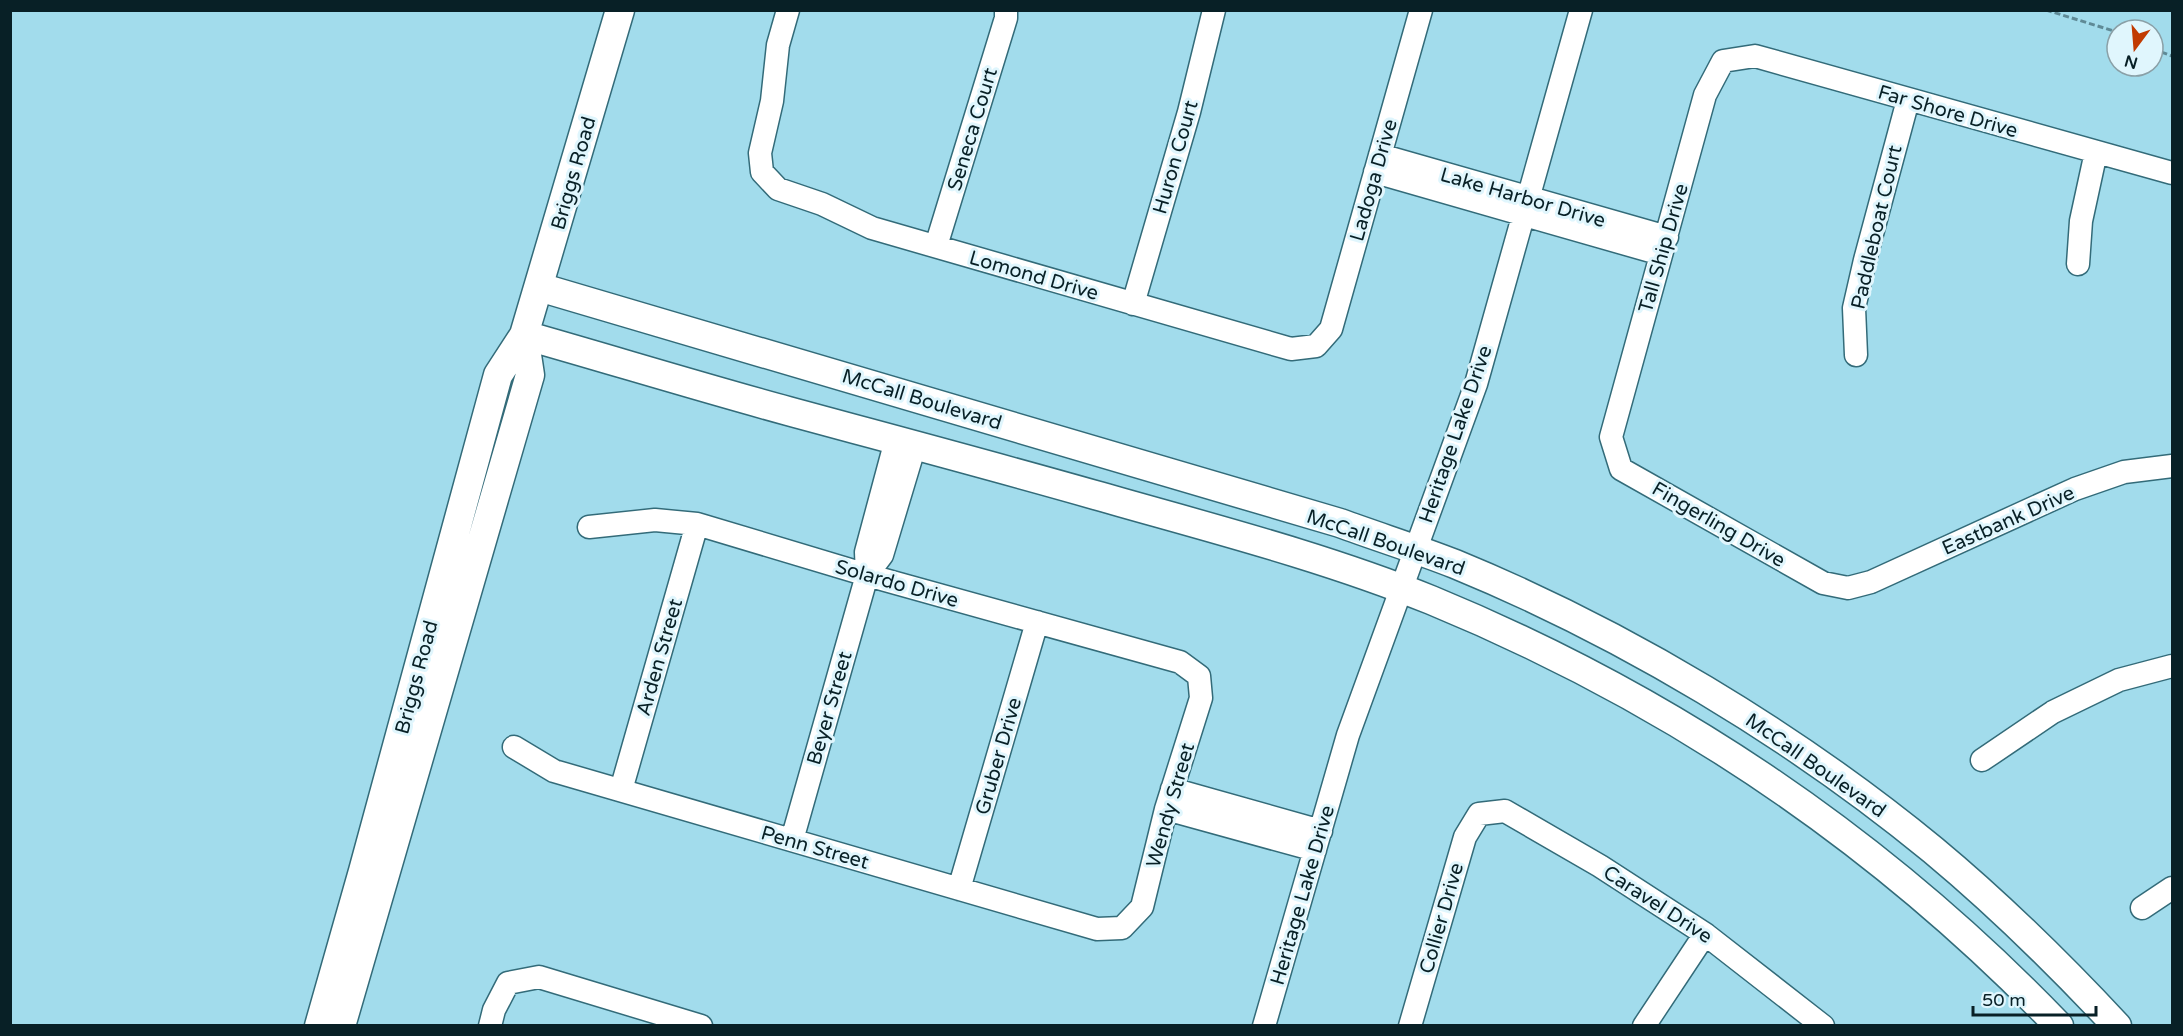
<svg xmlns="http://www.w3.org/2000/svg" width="2183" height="1036" font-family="'Varela Round',sans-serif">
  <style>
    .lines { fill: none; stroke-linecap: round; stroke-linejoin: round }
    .minor-casing { stroke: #336b79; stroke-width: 25 }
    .major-casing { stroke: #336b79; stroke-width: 31 }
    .path { stroke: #5f8a96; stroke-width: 3; stroke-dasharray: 6 3; stroke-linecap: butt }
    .minor { stroke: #fff; stroke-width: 22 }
    .major { stroke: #fff; stroke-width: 28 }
    .labels { text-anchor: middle; stroke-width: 6; stroke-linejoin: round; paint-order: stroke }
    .street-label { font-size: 20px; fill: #082026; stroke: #e0f6fd }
  </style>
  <rect width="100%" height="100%" fill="#a2dcec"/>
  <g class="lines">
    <defs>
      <path id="minor" d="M788,10L778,45L772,101L760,153L762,172L778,189L822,204L872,228L1291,349L1316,346L1331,329L1421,10
        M1380,155L1667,237
        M1375,172L1661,254
        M2172,173L1755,56L1723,61L1705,95L1611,437L1621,469L1823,583L1848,588L1871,582L2075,489L2124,472L2172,466
        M936,246L1006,18V10
        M2078,264L2081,221L2096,152
        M1133,304L1189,112L1214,10
        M1856,355L1854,308L1865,260L1908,100
        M867,575L882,555L915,445
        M514,747L554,771L1097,929L1122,928L1142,907L1166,809L1201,698L1199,676L1180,662L867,575L697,524L655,520L589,527
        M1982,760L2053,712L2119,680L2172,666
        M1172,789L1321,831
        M621,790L697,524
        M1166,809L1315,850
        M792,840L867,575L866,552L896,440
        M959,889L1037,622
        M2142,908L2172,888
        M490,1026L494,1010L508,983L539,977L701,1026
        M1264,1026L1348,735L1476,384L1581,10
        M1410,1026L1465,837L1479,814L1505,811L1600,866L1705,934L1823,1026
        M1644,1026L1705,934"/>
      <path id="major" d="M539,287L1340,523C1378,537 1417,549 1455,564C1623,633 1793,735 1933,850C1998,904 2059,964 2117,1026
        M524,335C612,360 700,387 788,411C891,439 993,466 1095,495C1207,527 1322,556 1431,600C1669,698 1880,840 2059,1026
        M319,1026L363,871L498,375L524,335L620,10
        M341,1026L530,375L524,335"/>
    </defs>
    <!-- minor casing -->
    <use href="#minor" class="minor-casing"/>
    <!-- major casing -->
    <use href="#major" class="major-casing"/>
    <!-- path -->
    <path class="path" d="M2046,10L2117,32
      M2153,49L2172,56"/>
    <!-- minor -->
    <use href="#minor" class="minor"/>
    <!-- major -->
    <use href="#major" class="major"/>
  </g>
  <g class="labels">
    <!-- street labels -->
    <g class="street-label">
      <text transform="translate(1948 111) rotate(16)" y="7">Far Shore Drive</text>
      <text transform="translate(972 129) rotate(-73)" y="7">Seneca Court</text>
      <text transform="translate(1175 157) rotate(-74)" y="7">Huron Court</text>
      <text transform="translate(573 173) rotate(-74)" y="7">Briggs Road</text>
      <text transform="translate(1373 180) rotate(-74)" y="7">Ladoga Drive</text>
      <text transform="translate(1523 197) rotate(16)" y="7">Lake Harbor Drive</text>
      <text transform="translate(1876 227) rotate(-77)" y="7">Paddleboat Court</text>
      <text transform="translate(1663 248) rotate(-74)" y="7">Tall Ship Drive</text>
      <text transform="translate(1034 275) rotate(16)" y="7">Lomond Drive</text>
      <text transform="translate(922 399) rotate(17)" y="7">McCall Boulevard</text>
      <text transform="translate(1455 434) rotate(-71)" y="7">Heritage Lake Drive</text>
      <text transform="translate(2008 520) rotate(-24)" y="7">Eastbank Drive</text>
      <text transform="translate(1719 524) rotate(30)" y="7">Fingerling Drive</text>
      <text transform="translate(1386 542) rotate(19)" y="7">McCall Boulevard</text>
      <text transform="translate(897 583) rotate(16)" y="7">Solardo Drive</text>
      <text transform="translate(659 657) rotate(-74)" y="7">Arden Street</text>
      <text transform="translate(416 677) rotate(-75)" y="7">Briggs Road</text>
      <text transform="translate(829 708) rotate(-74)" y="7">Beyer Street</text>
      <text transform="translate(998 756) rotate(-74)" y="7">Gruber Drive</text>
      <text transform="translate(1816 765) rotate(35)" y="7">McCall Boulevard</text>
      <text transform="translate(1170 805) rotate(-74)" y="7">Wendy Street</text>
      <text transform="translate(815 847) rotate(16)" y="7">Penn Street</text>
      <text transform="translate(1302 895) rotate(-74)" y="7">Heritage Lake Drive</text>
      <text transform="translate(1658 904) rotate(33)" y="7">Caravel Drive</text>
      <text transform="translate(1441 918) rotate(-74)" y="7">Collier Drive</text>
    </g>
  </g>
  <!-- border -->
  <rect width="2183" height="1036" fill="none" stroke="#082026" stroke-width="24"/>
  <!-- north arrow -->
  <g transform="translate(2135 48) rotate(196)"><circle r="28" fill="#e0f6fd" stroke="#8aa0a7" stroke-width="1.5"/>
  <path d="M0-4.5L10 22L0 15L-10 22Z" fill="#c13a01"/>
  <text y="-9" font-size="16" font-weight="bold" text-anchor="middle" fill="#082026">N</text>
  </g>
  <!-- scale -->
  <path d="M1973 1006v9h123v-9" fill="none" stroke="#082026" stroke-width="3"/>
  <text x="1982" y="1006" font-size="18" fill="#082026" stroke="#e0f6fd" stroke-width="4.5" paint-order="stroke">50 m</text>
</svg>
